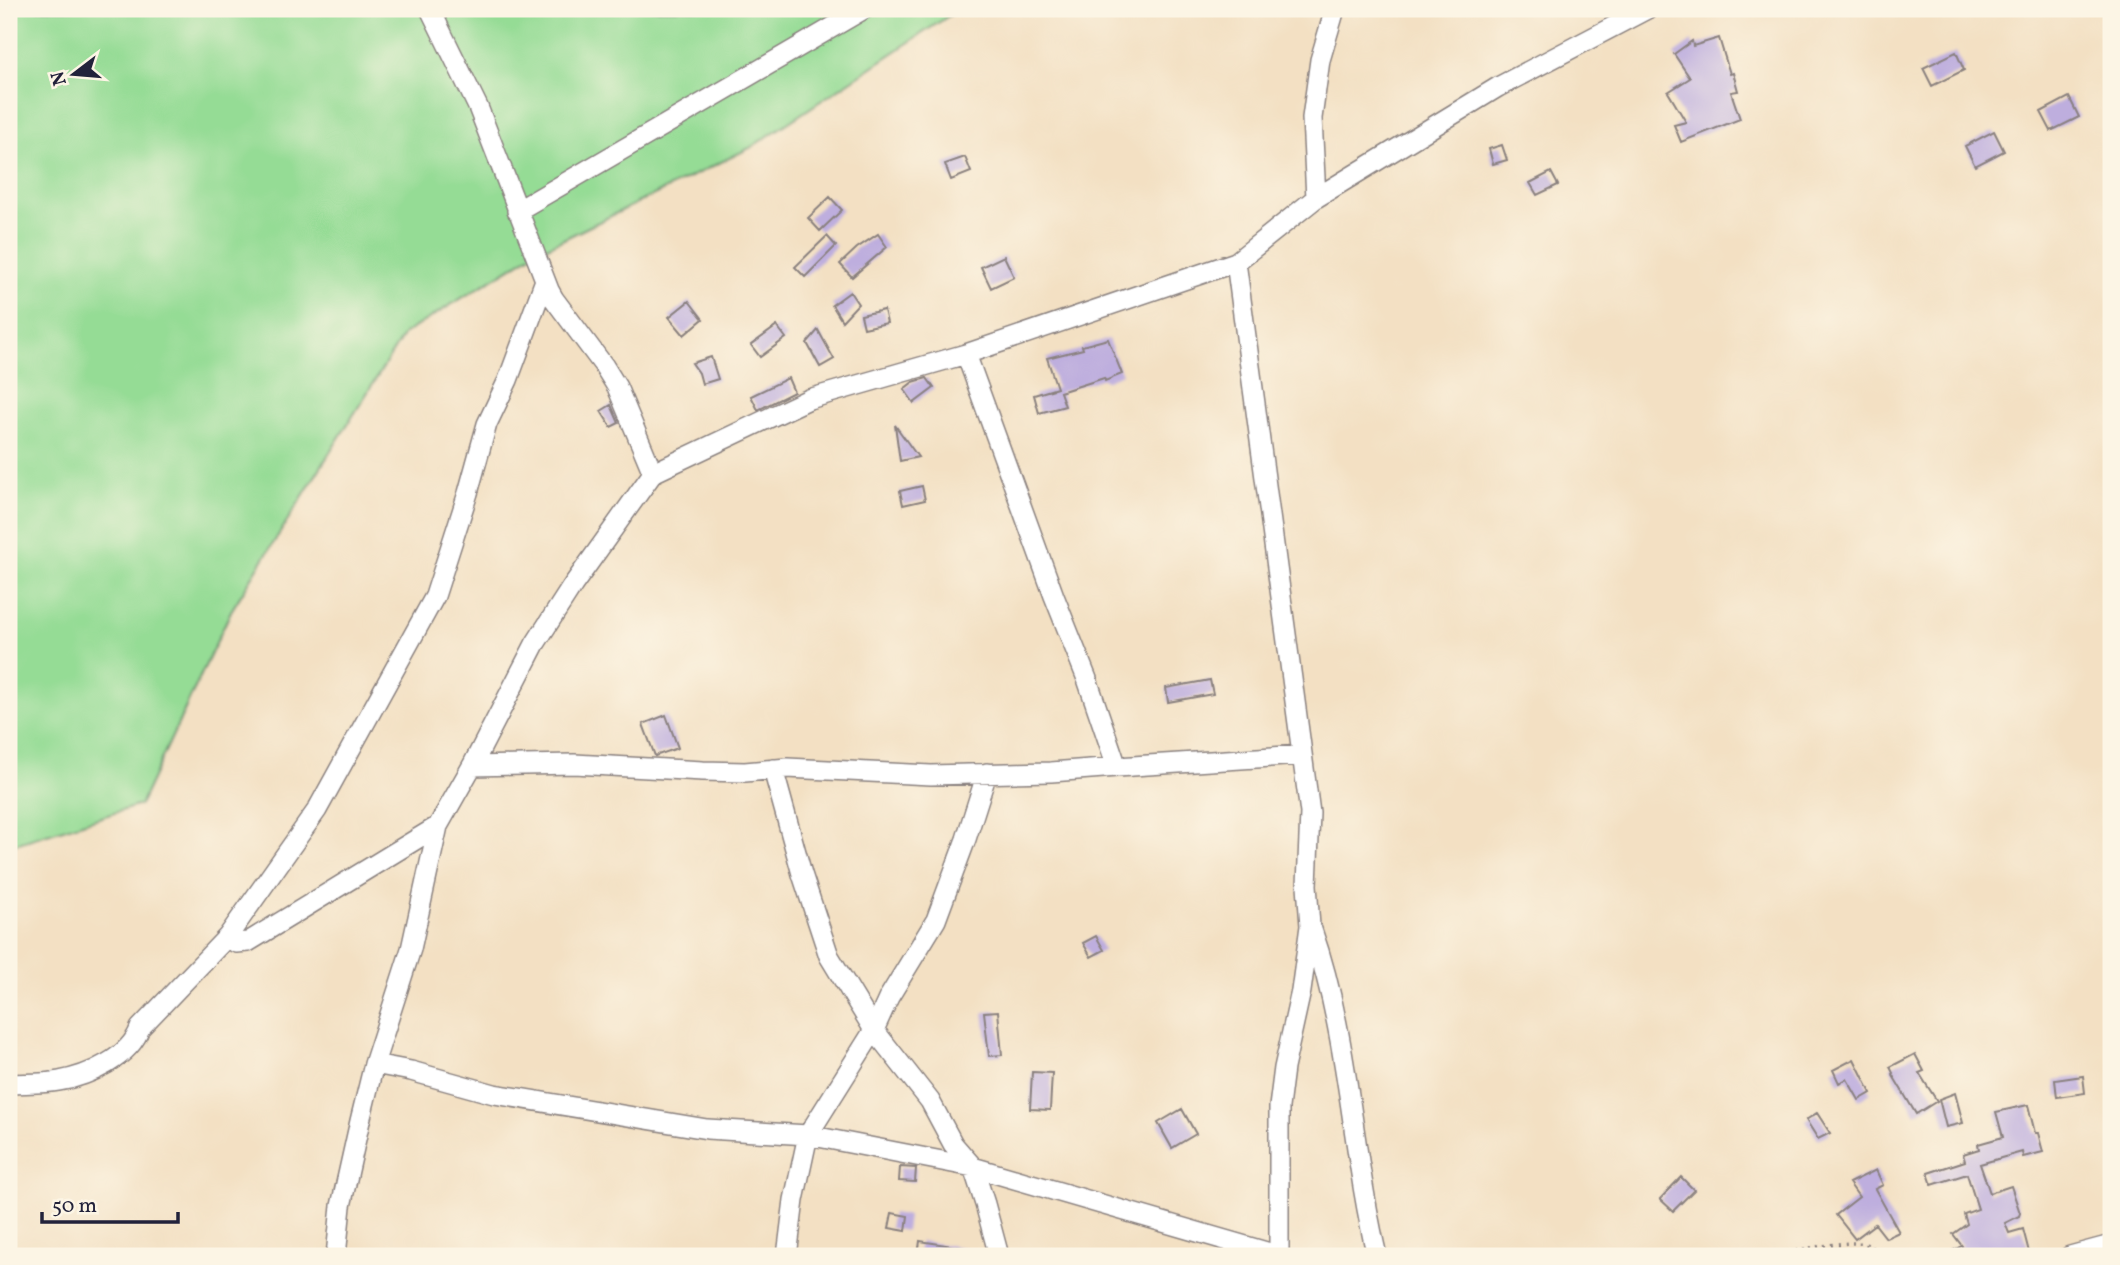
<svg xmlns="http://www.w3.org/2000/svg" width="2120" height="1265" font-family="Vollkorn,serif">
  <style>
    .green { fill: #95dc95; stroke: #5c7f68; stroke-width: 2 }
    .building { fill: #beaede }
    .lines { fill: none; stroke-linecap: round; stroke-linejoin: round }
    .minor-casing { stroke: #8a817f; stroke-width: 22 }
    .path { stroke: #8a817f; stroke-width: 3.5; stroke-dasharray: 2 5; stroke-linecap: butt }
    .minor { stroke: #fff; stroke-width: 19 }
  </style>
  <rect width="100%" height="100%" fill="#fcf5e5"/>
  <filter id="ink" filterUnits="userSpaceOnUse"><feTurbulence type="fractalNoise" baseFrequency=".0143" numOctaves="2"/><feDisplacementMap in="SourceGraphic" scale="14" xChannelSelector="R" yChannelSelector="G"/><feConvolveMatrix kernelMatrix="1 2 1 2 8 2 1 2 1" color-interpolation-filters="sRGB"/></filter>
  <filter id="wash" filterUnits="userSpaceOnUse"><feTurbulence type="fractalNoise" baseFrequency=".00686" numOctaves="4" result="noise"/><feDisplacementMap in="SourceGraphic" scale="28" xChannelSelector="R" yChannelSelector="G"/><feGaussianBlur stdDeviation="1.57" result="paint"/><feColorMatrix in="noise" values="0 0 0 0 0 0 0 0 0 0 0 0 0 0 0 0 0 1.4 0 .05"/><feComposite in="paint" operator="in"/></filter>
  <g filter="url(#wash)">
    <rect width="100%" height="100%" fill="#f3e0c3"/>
    <!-- green -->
    <path class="green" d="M9,9H959L750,148L533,254L404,334L231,611L140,805L9,846Z"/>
    <g id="blocks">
      <!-- building -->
      <path class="building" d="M1719,38L1730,74L1733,73L1738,91L1731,92L1740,119L1681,142L1674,125L1686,122L1668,92L1690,78L1674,54L1692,41L1693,46Z
        M1956,52L1964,70L1932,86L1923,68Z
        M2069,97L2079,117L2051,131L2041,112Z
        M1994,131L2004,151L1975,166L1965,146Z
        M1502,145L1507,160L1493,164L1489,149Z
        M965,157L971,172L951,180L945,164Z
        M1551,172L1558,185L1537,195L1530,183Z
        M830,197L842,210L820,231L808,218Z
        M878,234L887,247L852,277L840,264L857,248Z
        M827,236L836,246L805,277L795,267Z
        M1004,256L1014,277L991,288L981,267Z
        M850,292L858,304L842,321L832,305Z
        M689,301L703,319L684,335L669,317Z
        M884,310L887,323L864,328L861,315Z
        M777,326L786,338L760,357L751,345Z
        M818,330L834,359L820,367L807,343Z
        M1108,339L1122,374L1105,381L1104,378L1060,392L1065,406L1039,413L1034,395L1057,388L1047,358L1083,349L1082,346Z
        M711,357L718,379L702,384L699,373L692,363Z
        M788,378L794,392L758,410L751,396Z
        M927,378L934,388L914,403L904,389L913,382Z
        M611,405L619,423L611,427L601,411Z
        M895,425L918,457L900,461Z
        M922,486L925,500L903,505L900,491Z
        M1210,680L1213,694L1168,702L1166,688Z
        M666,715L678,748L655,756L643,724Z
        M1096,936L1104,950L1091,957L1083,943Z
        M998,1011L1002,1055L989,1056L984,1012Z
        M1915,1054L1924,1071L1919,1073L1937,1101L1916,1114L1892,1074L1893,1073L1890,1067Z
        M1854,1059L1871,1093L1859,1100L1847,1079L1839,1083L1833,1070Z
        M1032,1072L1052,1073L1050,1110L1030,1109Z
        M2083,1076L2085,1093L2057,1097L2055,1080Z
        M1955,1093L1963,1123L1946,1127L1939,1099Z
        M2028,1105L2035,1133H2038L2043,1152L2023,1157L2022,1152L1980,1164L1990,1193L2011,1186L2020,1213L2019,1216L2005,1223L2009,1233L2023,1229L2030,1256H1942L1962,1246L1953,1234L1967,1224L1964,1214L1978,1209L1967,1174L1932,1185L1928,1173L1965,1161L1963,1154L1979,1149L1978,1144L2003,1137L1996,1112Z
        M1182,1109L1196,1134L1172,1148L1158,1123Z
        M1817,1113L1830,1133L1818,1139L1806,1120Z
        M900,1167L916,1168L915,1182L899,1181Z
        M1876,1170L1883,1185L1875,1189L1899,1232L1886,1238L1875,1224L1855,1239L1836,1215L1859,1197L1849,1183Z
        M1681,1177L1694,1190L1673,1211L1660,1199Z
        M892,1213L908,1216L906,1231L889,1228Z
        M920,1241L966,1248V1256L918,1255Z"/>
    </g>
  </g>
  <g filter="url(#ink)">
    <use href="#blocks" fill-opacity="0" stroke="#8a817f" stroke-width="2"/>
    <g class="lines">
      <defs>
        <path id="minor" d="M430,9L478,107L549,290L554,299L604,366L617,387L653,473
          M1316,198L1312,118L1320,60L1335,9
          M517,211L864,9
          M1236,262L1310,813L1307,885L1310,926L1301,991L1284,1068L1279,1107V1256
          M966,354L1054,596L1087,679L1117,767L1302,755
          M472,766L574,764L703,771L745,772L787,768L931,775L1051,772L1117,767
          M773,769L802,874L829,956L874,1030L930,1101L953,1144L973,1167L985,1204L999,1256
          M1312,930C1349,1035 1351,1149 1377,1256
          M228,936L236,943L248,942L438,826
          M374,1064L411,1071L494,1094L707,1129L808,1135L973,1167L1280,1256
          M9,1084C25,1083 43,1084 59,1081C89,1076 130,1057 140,1028L228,936L317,810L435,596L468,493L487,424L508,380L545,280
          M336,1256L341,1206L360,1121L374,1064L411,949L438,826L472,766L535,644L573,585L653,473L809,399L966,354L1236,262L1316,198L1498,87L1647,9
          M787,1256L794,1200L808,1135L874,1030L889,997L936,920L966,839L987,773
          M2070,1256L2111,1245"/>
      </defs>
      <!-- minor casing -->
      <use href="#minor" class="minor-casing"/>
      <!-- path -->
      <path class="path" d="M1776,1256C1794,1250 1847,1240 1865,1244C1872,1246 1878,1252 1884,1256"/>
      <!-- minor -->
      <use href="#minor" class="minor"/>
    </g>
  </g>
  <!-- margin -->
  <rect width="2120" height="1265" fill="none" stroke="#fcf5e5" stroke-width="35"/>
  <!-- north arrow -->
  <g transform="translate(74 74) rotate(254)" stroke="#fcf5e5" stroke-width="5" paint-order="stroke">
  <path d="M0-5L12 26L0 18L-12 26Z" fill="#22223b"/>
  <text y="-10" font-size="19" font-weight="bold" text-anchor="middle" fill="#22223b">N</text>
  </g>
  <!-- scale -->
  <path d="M42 1212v10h136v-10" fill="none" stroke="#22223b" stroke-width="3.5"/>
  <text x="52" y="1212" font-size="21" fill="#22223b" stroke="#fcf5e5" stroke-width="5" paint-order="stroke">50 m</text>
</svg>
